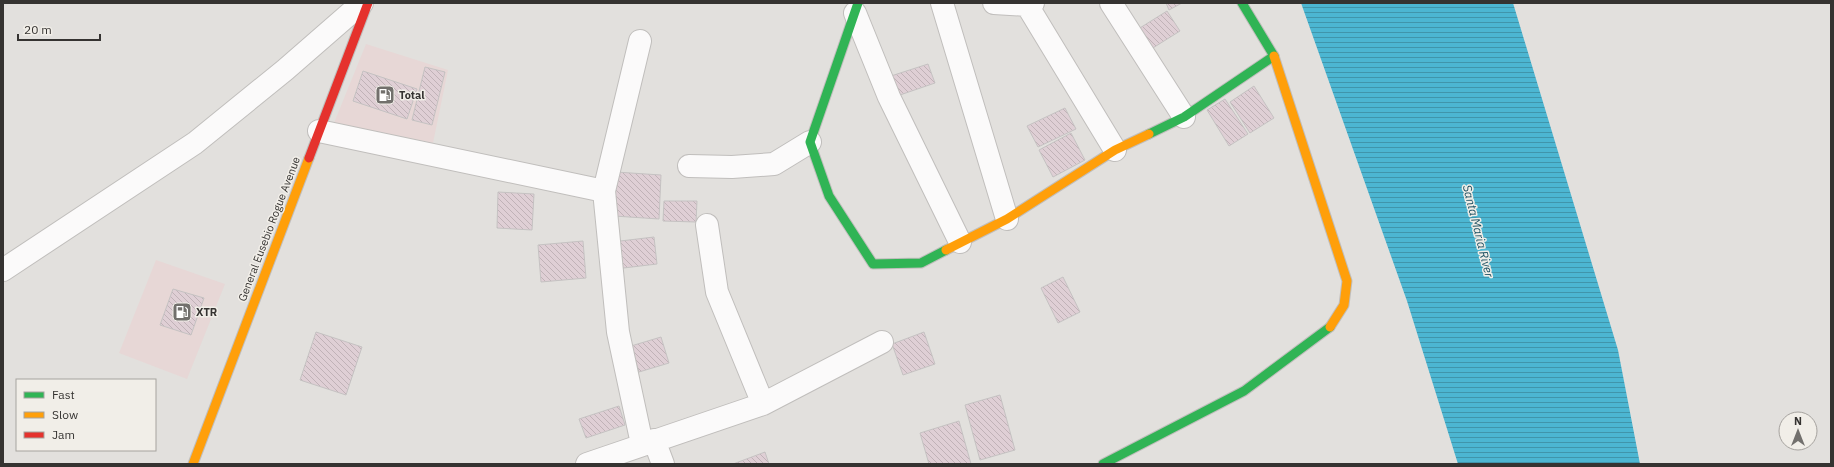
<svg xmlns="http://www.w3.org/2000/svg" width="1834" height="467" font-family="'IBM Plex Sans',sans-serif">
  <style>
    .commercial { fill: #e7d7d6 }
    .water { fill: url(#water-rules) }
    .building { fill: url(#building-back-hatch); stroke: #c5c2c2 }
    .lines { fill: none; stroke-linecap: round; stroke-linejoin: round }
    .street-casing { stroke: #c0bebc; stroke-width: 24 }
    .fast-casing { stroke: #c0bebc; stroke-width: 11 }
    .slow-casing { stroke: #c0bebc; stroke-width: 11 }
    .jam-casing { stroke: #c0bebc; stroke-width: 11 }
    .street { stroke: #fbfafa; stroke-width: 22 }
    .fast { stroke: #30b455; stroke-width: 9 }
    .slow { stroke: #ff9f0a; stroke-width: 9 }
    .jam { stroke: #e5322d; stroke-width: 9 }
    .labels { text-anchor: middle; stroke-width: 3; stroke-linejoin: round; paint-order: stroke }
    .poi-label { font-size: 11px; font-weight: bold; fill: #353331; stroke: #f1eee8; text-anchor: start }
    .street-label { font-size: 11px; fill: #353331; stroke: #f1eee8 }
    .water-label { font-size: 12px; font-style: italic; fill: #1b4f61; stroke: #f1eee8 }
  </style>
  <defs>
    <pattern id="water-rules" width="6" height="5" patternUnits="userSpaceOnUse"><rect width="6" height="5" fill="#4cb6d2"/><path d="M0 2.5h6" fill="none" stroke="#4095ab"/></pattern>
    <pattern id="building-back-hatch" width="6" height="6" patternUnits="userSpaceOnUse"><rect width="6" height="6" fill="#dfcfd5"/><path d="M-1 5l2 2M0 0l6 6M5-1l2 2" fill="none" stroke="#c0b2b7"/></pattern>
  </defs>
  <rect width="100%" height="100%" fill="#e2e0dd"/>
  <!-- commercial -->
  <path class="commercial" d="M366,44L448,70L433,143L334,123Z
    M156,260L225,284L187,379L119,353Z"/>
  <!-- water -->
  <path class="water" d="M1301,3H1513L1618,350L1640,464H1458L1407,301Z"/>
  <!-- building -->
  <path class="building" d="M1166,3H1182L1169,10Z
    M1167,11L1180,31L1148,51L1135,31Z
    M928,64L935,83L897,96L891,76Z
    M425,67L445,72L432,125L412,120Z
    M363,71L417,89L407,119L353,101Z
    M1254,86L1274,118L1250,133L1230,102Z
    M1225,99L1248,134L1229,146L1207,110Z
    M1065,108L1076,129L1038,147L1027,126Z
    M1071,133L1085,160L1053,177L1039,150Z
    M616,172L661,175L659,219L614,216Z
    M498,192L534,194L532,230L497,228Z
    M664,201H697L696,222L663,221Z
    M654,237L657,264L615,269L612,242Z
    M583,241L586,278L541,282L538,245Z
    M1063,277L1080,312L1058,323L1041,288Z
    M173,289L204,298L191,335L160,325Z
    M316,332L362,347L346,395L300,380Z
    M924,332L935,364L903,375L892,344Z
    M661,337L669,363L639,372L631,346Z
    M1000,395L1015,450L980,460L965,405Z
    M619,406L625,425L586,438L579,419Z
    M959,421L971,464H929L920,433Z
    M765,452L769,464H733Z"/>
  <g class="lines">
    <defs>
      <path id="street" d="M942,3L1007,219
        M994,3L1027,5L1033,3
        M1111,3L1184,117
        M1027,5L1115,150
        M855,13L889,97L960,242
        M319,131L604,191L618,332L642,444
        M689,166L732,167L774,164L810,142
        M604,191L640,41
        M707,225L717,292L763,404
        M3,270L195,143L285,70L362,3
        M654,440L663,464
        M587,464L763,404L882,342"/>
      <path id="fast" d="M858,3L810,142L829,196L873,264L921,263L946,250
        M1149,134L1184,117L1274,56L1242,3
        M1103,464L1244,391L1330,327"/>
      <path id="slow" d="M1274,56L1347,281L1344,305L1330,327
        M946,250L1007,219L1115,150L1149,134
        M193,464L309,158"/>
      <path id="jam" d="M309,158L368,3"/>
    </defs>
    <!-- street casing -->
    <use href="#street" class="street-casing"/>
    <!-- fast casing -->
    <use href="#fast" class="fast-casing"/>
    <!-- slow casing -->
    <use href="#slow" class="slow-casing"/>
    <!-- jam casing -->
    <use href="#jam" class="jam-casing"/>
    <!-- street -->
    <use href="#street" class="street"/>
    <!-- fast -->
    <use href="#fast" class="fast"/>
    <!-- slow -->
    <use href="#slow" class="slow"/>
    <!-- jam -->
    <use href="#jam" class="jam"/>
  </g>
  <!-- icons -->
  <defs>
    <symbol id="fuel-square" viewBox="-11 -11 22 22"><rect x="-9" y="-9" width="18" height="18" rx="4" fill="#72706d" stroke="#f1eee8"/><path d="M-5.5-6h7V0h2V4h1.3V-2.5L3-4.5l.8-.8L6-3V5H2.5V1h-1V6h-7ZM-4.2-4.7v3.2H.2V-4.7Z" fill="#fff"/></symbol>
  </defs>
  <g fill-rule="evenodd">
    <use href="#fuel-square" x="374" y="84" width="22" height="22"/>
    <use href="#fuel-square" x="171" y="301" width="22" height="22"/>
  </g>
  <g class="labels">
    <!-- poi labels -->
    <g class="poi-label">
      <text x="399" y="99">Total</text>
      <text x="196" y="316">XTR</text>
    </g>
    <!-- street labels -->
    <g class="street-label">
      <text transform="translate(269 229) rotate(-69)" y="4">General Eusebio Rogue Avenue</text>
    </g>
    <!-- water labels -->
    <g class="water-label">
      <text transform="translate(1478 231) rotate(76)" y="4">Santa Maria River</text>
    </g>
  </g>
  <!-- border -->
  <rect width="1834" height="467" fill="none" stroke="#353331" stroke-width="8"/>
  <!-- legend -->
  <rect x="16" y="379" width="140" height="72" fill="#f1eee8" stroke="#a6a39f"/>
  <rect x="24" y="392" width="20" height="6" fill="#30b455" stroke="#a6a39f"/>
  <text x="52" y="399" font-size="12" fill="#353331">Fast</text>
  <rect x="24" y="412" width="20" height="6" fill="#ff9f0a" stroke="#a6a39f"/>
  <text x="52" y="419" font-size="12" fill="#353331">Slow</text>
  <rect x="24" y="432" width="20" height="6" fill="#e5322d" stroke="#a6a39f"/>
  <text x="52" y="439" font-size="12" fill="#353331">Jam</text>
  <!-- north arrow -->
  <g transform="translate(1798 431)"><circle r="19" fill="#f1eee8" stroke="#a6a39f"/>
  <path d="M0-3L7 15L0 10L-7 15Z" fill="#72706d"/>
  <text y="-6" font-size="11" font-weight="bold" text-anchor="middle" fill="#353331">N</text>
  </g>
  <!-- scale -->
  <path d="M18 34v6h82v-6" fill="none" stroke="#353331" stroke-width="2"/>
  <text x="24" y="34" font-size="12" fill="#353331" stroke="#f1eee8" stroke-width="3" paint-order="stroke">20 m</text>
</svg>
